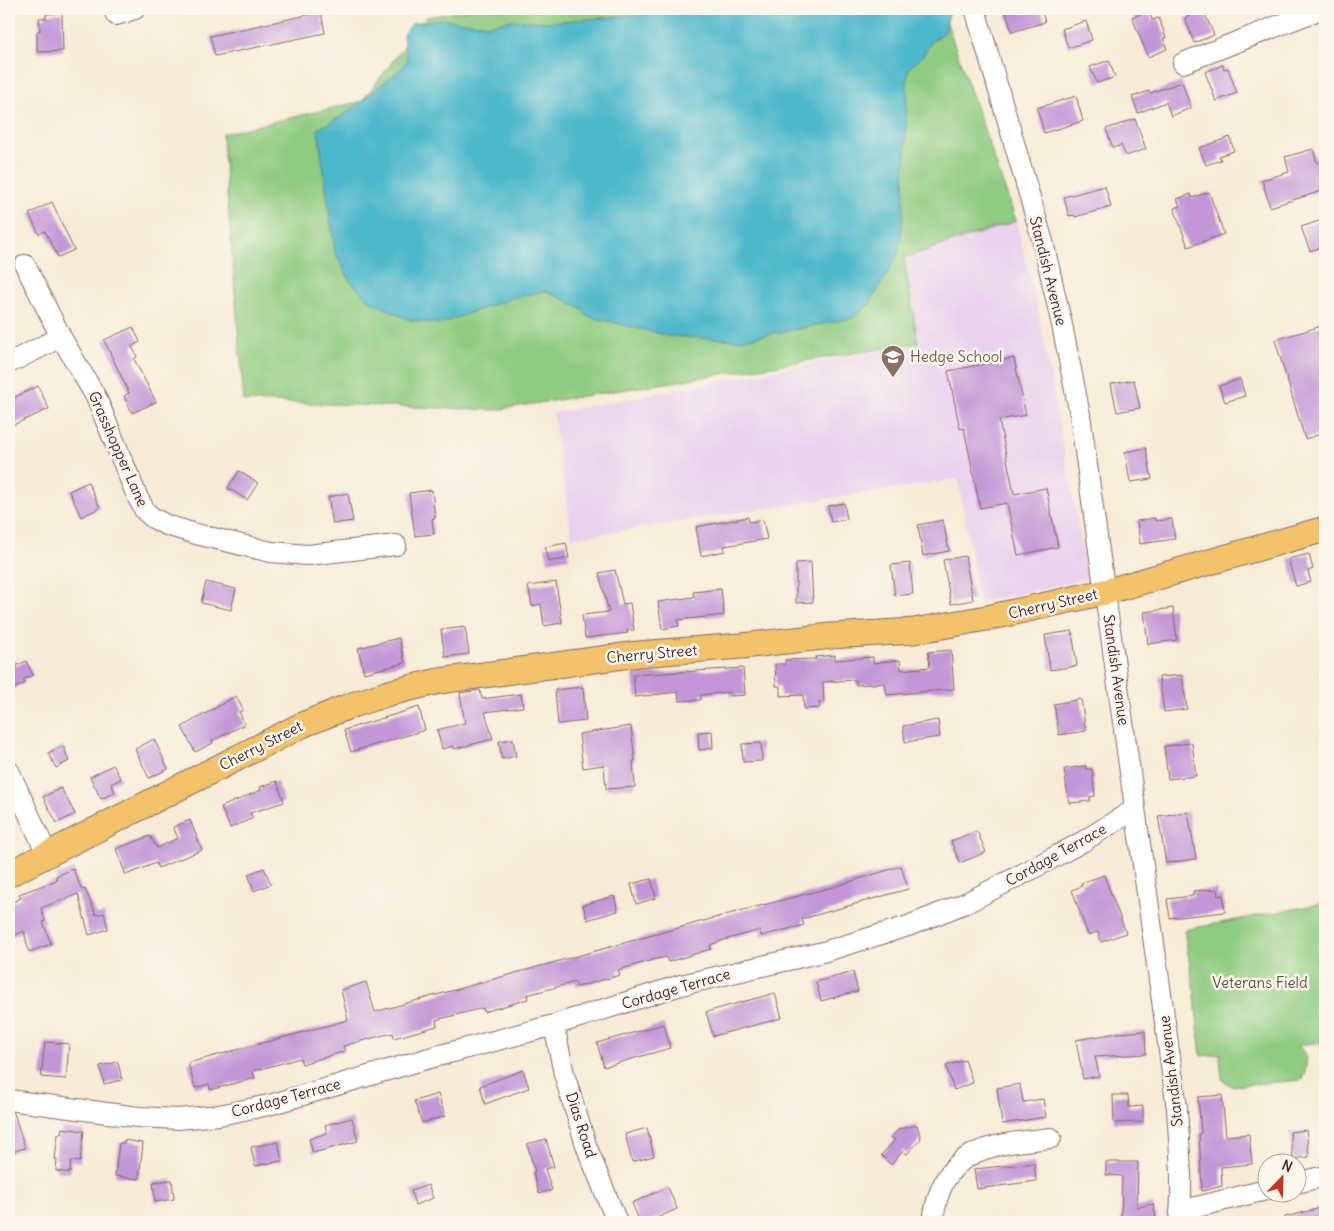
<svg xmlns="http://www.w3.org/2000/svg" width="1334" height="1231" font-family="Delius,sans-serif">
  <style>
    .built { fill: #e9d2ee }
    .green { fill: #8fcb80; stroke: #6c7556 }
    .water { fill: #4eb8cb; stroke: #4c6c7b }
    .building { fill: #c396d7 }
    .lines { fill: none; stroke-linecap: round; stroke-linejoin: round }
    .minor-casing { stroke: #866667; stroke-width: 22 }
    .major-casing { stroke: #866667; stroke-width: 27 }
    .minor { stroke: #fff; stroke-width: 20 }
    .major { stroke: #f2c36a; stroke-width: 25 }
    .labels { text-anchor: middle; stroke-width: 5; stroke-linejoin: round; paint-order: stroke }
    .street-label { font-size: 15px; fill: #4a1f2b; stroke: #fbf7ec }
    .education-label { font-size: 15px; fill: #785e54; stroke: #fbf7ec; text-anchor: start }
    .park-label { font-size: 15px; fill: #5f5344; stroke: #fbf7ec }
  </style>
  <rect width="100%" height="100%" fill="#fbf7ec"/>
  <filter id="ink" filterUnits="userSpaceOnUse"><feTurbulence type="fractalNoise" baseFrequency=".02" numOctaves="2"/><feDisplacementMap in="SourceGraphic" scale="10" xChannelSelector="R" yChannelSelector="G"/><feConvolveMatrix kernelMatrix="1 2 1 2 8 2 1 2 1" color-interpolation-filters="sRGB"/></filter>
  <filter id="wash" filterUnits="userSpaceOnUse"><feTurbulence type="fractalNoise" baseFrequency=".0096" numOctaves="4" result="noise"/><feDisplacementMap in="SourceGraphic" scale="20" xChannelSelector="R" yChannelSelector="G"/><feGaussianBlur stdDeviation="1.12" result="paint"/><feColorMatrix in="noise" values="0 0 0 0 0 0 0 0 0 0 0 0 0 0 0 0 0 1.4 0 .05"/><feComposite in="paint" operator="in"/></filter>
  <g filter="url(#wash)">
    <rect width="100%" height="100%" fill="#f6ebd6"/>
    <!-- built -->
    <path class="built" d="M1016,221L1039,316L1088,579L979,602L958,479L572,538L553,413L918,343L904,258Z"/>
    <!-- green -->
    <path class="green" d="M474,9H942L1016,221L904,258L918,343L495,410L244,401L222,134L362,101L427,17Z
      M1325,903V1077L1321,1042L1298,1045C1308,1055 1308,1066 1302,1080L1231,1086L1222,1079L1220,1057L1222,1054L1201,1056L1194,989L1184,930Z"/>
    <!-- water -->
    <path class="water" d="M711,9H950L945,32L932,41L921,58L908,69L903,220L898,254L869,305L853,318L740,340L669,336L587,316L581,308L546,291L512,298L439,324L410,320L372,302L350,281L335,252L318,129L344,115L402,68L407,60L403,34L413,23L440,19L489,25L511,20L550,22Z"/>
    <g id="blocks">
      <!-- building -->
      <path class="building" d="M1016,9H1041L1045,22L1012,32L1006,12Z
        M1203,10L1214,35L1194,43L1185,18Z
        M1149,11L1152,20L1159,18L1166,38H1163L1167,49L1148,57L1132,17Z
        M321,12L325,33L215,56L210,36Z
        M62,13L63,51L37,52V31H40L39,18H46V14Z
        M1086,21L1092,40L1068,48L1062,29Z
        M1109,60L1115,77L1097,83L1090,67Z
        M1223,65L1224,69L1228,68L1237,93L1216,101L1205,72Z
        M1182,82L1191,108L1171,116L1166,102L1138,113L1132,97L1149,91L1150,93Z
        M1076,96L1083,121L1044,133L1037,108Z
        M1135,119L1146,149L1126,156L1121,145L1113,148L1106,129Z
        M1230,137L1234,151L1219,156L1221,160L1206,165L1199,148Z
        M1313,149L1317,163L1325,160V190L1270,207L1262,180L1289,172L1285,157Z
        M1105,186L1111,207L1075,217L1074,215L1069,216L1064,197Z
        M1209,192L1224,234L1188,247L1174,208L1180,206L1177,199L1191,194L1192,198Z
        M52,202L74,250L58,257L45,231L39,234L29,214Z
        M1325,219V246L1310,251L1301,227Z
        M1325,325V433L1305,439L1275,340Z
        M133,327L140,342L132,346L137,357L134,359L156,402L132,413L124,396L129,393L104,340Z
        M1014,358L1026,415L999,420L1014,494L1046,488L1058,547L1018,555L1007,503L980,508L964,428L960,429L948,371Z
        M1240,379L1245,396L1225,402L1219,386Z
        M1134,380L1140,408L1117,412L1111,384Z
        M38,386L49,409L13,425L9,416V400Z
        M1146,448L1152,479L1130,482L1125,452Z
        M239,471L258,483L247,500L228,488Z
        M88,482L100,508L81,517L69,491Z
        M432,490L435,518L432,519L434,534L415,536L409,493Z
        M348,493L353,521L333,524L328,497Z
        M844,503L847,519L831,522L828,506Z
        M748,517L749,522L763,520L767,539L724,546L725,551L701,556L696,527Z
        M1155,518V521L1172,519L1175,539L1140,544L1137,521Z
        M943,520L949,551L923,556L918,525Z
        M566,543L569,558L548,562L545,547Z
        M1309,554L1313,569L1308,571L1311,582L1296,586L1288,559Z
        M965,556L973,600L951,604L943,560Z
        M811,562L813,602L796,603V563Z
        M910,563L913,594L895,596L891,565Z
        M615,570L623,604L630,603L634,630H627L628,633L585,638L582,615L609,612L599,573Z
        M206,582L236,589L231,610L201,603Z
        M556,582L562,623L544,626L541,604L532,606L528,586Z
        M721,589L724,615L678,620L679,626L662,629L658,602L694,597L693,592Z
        M1173,608L1177,640L1148,644L1144,612Z
        M465,627L469,654L445,657L441,630Z
        M1072,631L1077,666L1050,670L1045,635Z
        M399,638L405,663L364,673L358,648Z
        M9,650L16,666L26,661L33,675L23,680L25,683L9,691Z
        M951,650L954,689L887,695L885,683L856,685V680L823,682L824,702H819L820,708L804,709L803,695L780,696V686H776L775,664H785V660L816,659L815,657L835,655V660L873,657V663L900,660L901,670L930,667L928,652Z
        M743,668L745,695L730,696V692L701,695V700L679,701L678,692L635,697L633,675Z
        M1182,675L1187,709L1164,712L1159,677Z
        M583,687L586,721L558,724L555,690Z
        M480,690L482,699L521,694L523,707L485,712L493,739L454,749V746L442,749L437,730L465,723L460,693Z
        M236,696L243,710L239,712L245,724L212,741L213,743L195,752L182,727Z
        M1081,699L1086,731L1059,735L1054,704Z
        M419,707L425,730L351,752L344,730Z
        M938,720L940,737L905,742L903,726Z
        M631,726L635,761H633L635,787L606,789L604,765L583,768L579,734Z
        M712,731L713,748L699,750L698,732Z
        M154,739L168,769L149,778L135,749Z
        M513,739L516,756L502,759L499,741Z
        M761,743L762,761L743,762L742,744Z
        M1192,743L1196,776L1168,779L1164,746Z
        M63,746L69,761L56,768L48,753Z
        M113,765L121,779L111,784L115,792L101,799L90,777Z
        M1086,766V769H1092L1095,796L1090,797V801L1069,803L1064,769Z
        M277,781L284,802L250,813L253,818L230,828L221,807L261,790L260,787Z
        M61,788L75,814L57,823L43,797Z
        M1188,812L1196,859L1166,863L1158,816Z
        M190,820L202,850L158,868L156,863L126,875L116,849L150,836L157,848L178,838L173,827Z
        M977,831L986,852L960,863L951,841Z
        M901,866L908,889L802,919L804,925L761,936L760,930L724,940L710,945L711,949L668,962L666,957L656,959L618,970L620,975L577,987L575,982L527,995L528,999L484,1012L483,1008L436,1020L437,1026L394,1038L393,1033L380,1036L343,1046L345,1051L302,1064L300,1058L264,1068L253,1071L255,1078L210,1090L209,1084L195,1088L188,1063L348,1020L341,990L366,982L375,1012L736,912L833,887Z
        M264,868L271,884L254,891L248,874Z
        M73,869L82,890L85,889L96,915L104,913L108,929L89,935L78,894L41,908L45,921L43,922L51,944L29,952L24,931L9,938V904L21,898L19,894L57,880L56,876Z
        M1104,875L1126,933L1101,942L1098,932L1088,935L1072,890L1082,886L1081,883Z
        M651,879L656,898L636,904L631,884Z
        M1217,889L1218,896L1223,895L1225,912L1170,918L1167,899L1193,896V891Z
        M614,896L618,911L587,920L583,905Z
        M853,972L858,991L821,1001L816,982Z
        M775,993L782,1018L713,1036L706,1012Z
        M664,1024L670,1048L604,1067L597,1043Z
        M1145,1031L1146,1054L1095,1057L1099,1076L1083,1079L1076,1040L1117,1033Z
        M45,1042L69,1044L66,1079L41,1077Z
        M965,1060L973,1083L954,1090L946,1066Z
        M118,1062L122,1080L104,1084L100,1066Z
        M523,1070L529,1088L485,1104L480,1086Z
        M1020,1084L1023,1102L1043,1099L1046,1117L1002,1124L997,1088Z
        M438,1094L445,1116L422,1123L414,1101Z
        M1113,1095H1128L1129,1107L1143,1106V1122L1114,1123Z
        M1222,1095L1226,1136L1249,1134L1252,1164L1221,1167L1222,1186L1202,1191L1199,1134L1201,1133L1198,1097Z
        M9,1112L14,1113L25,1148L9,1153Z
        M352,1118L358,1141L313,1153L309,1139L327,1133L325,1125Z
        M917,1125L921,1139L907,1154L903,1151L891,1165L881,1155L895,1140L891,1137L899,1129Z
        M62,1128L84,1131L80,1162L71,1161L70,1173L56,1171L57,1159H55L58,1134H61Z
        M647,1128L654,1156L632,1162L625,1134Z
        M1306,1130L1309,1157L1293,1159L1290,1132Z
        M546,1139L554,1167L545,1169L552,1190L539,1194L533,1172H535L527,1144Z
        M124,1140L143,1143L139,1179L115,1176L119,1143H124Z
        M278,1142L282,1161L255,1166L251,1147Z
        M1106,1162H1138L1137,1207L1153,1204L1157,1222H1121L1122,1176L1106,1175Z
        M1034,1163L1036,1181L977,1189L974,1169Z
        M172,1180L174,1199L155,1202L153,1182Z
        M428,1185L433,1198L415,1205L411,1191Z
        M668,1187L677,1209L648,1222H640L632,1203Z
        M1325,1207V1222H1285V1217Z"/>
    </g>
  </g>
  <g filter="url(#ink)">
    <use href="#blocks" fill-opacity="0" stroke="#866667" stroke-width="1"/>
    <g class="lines">
      <defs>
        <path id="minor" d="M975,9L1043,242L1062,325L1080,415L1177,1108C1179,1146 1184,1185 1179,1222
          M116,15L135,9
          M1183,63L1321,9
          M25,265L61,337L96,397L137,496L145,511L153,518L166,525L196,534L271,552L308,555L396,545
          M9,363L61,337
          M9,771L47,854
          M554,1025L564,1074L587,1148L617,1222
          M9,1100L138,1117L178,1119L219,1115L269,1105L426,1059L554,1025L681,985L823,952L908,926L968,902L1034,868L1082,842L1135,809
          M1296,1183L1325,1176
          M1180,1211L1266,1190
          M933,1222C941,1147 989,1145 1051,1138"/>
        <path id="major" d="M9,874L302,725L352,705L389,693L439,681L638,654L742,646L831,636L914,631L992,617L1105,592L1325,529"/>
      </defs>
      <!-- minor casing -->
      <use href="#minor" class="minor-casing"/>
      <!-- major casing -->
      <use href="#major" class="major-casing"/>
      <!-- minor -->
      <use href="#minor" class="minor"/>
      <!-- major -->
      <use href="#major" class="major"/>
    </g>
  </g>
  <!-- icons -->
  <defs>
    <symbol id="school-pin" viewBox="-11 -11 22 30"><path d="M0 17L-7.5 6A9.5 9.5 0 1 1 7.5 6Z" fill="#8d6e63" stroke="#fbf7ec"/><path d="M0-5L7-2L0 1L-7-2ZM-4 1L0 2.5L4 1V4Q0 6-4 4Z" fill="#fff"/></symbol>
  </defs>
  <g fill-rule="evenodd">
    <use href="#school-pin" x="879" y="343" width="28" height="38"/>
  </g>
  <g class="labels">
    <!-- street labels -->
    <g class="street-label">
      <text transform="translate(1048 271) rotate(76)" y="5">Standish Avenue</text>
      <text transform="translate(118 449) rotate(66)" y="5">Grasshopper Lane</text>
      <text transform="translate(1053 604) rotate(-13)" y="5">Cherry Street</text>
      <text transform="translate(652 654) rotate(-5)" y="5">Cherry Street</text>
      <text transform="translate(1116 670) rotate(82)" y="5">Standish Avenue</text>
      <text transform="translate(261 746) rotate(-27)" y="5">Cherry Street</text>
      <text transform="translate(1056 855) rotate(-29)" y="5">Cordage Terrace</text>
      <text transform="translate(676 989) rotate(-16)" y="5">Cordage Terrace</text>
      <text transform="translate(1171 1071) rotate(-97)" y="5">Standish Avenue</text>
      <text transform="translate(286 1098) rotate(-15)" y="5">Cordage Terrace</text>
      <text transform="translate(581 1125) rotate(72)" y="5">Dias Road</text>
    </g>
    <!-- education labels -->
    <g class="education-label">
      <text x="910" y="362">Hedge School</text>
    </g>
    <!-- park labels -->
    <g class="park-label">
      <text x="1260" y="988">Veterans Field</text>
    </g>
  </g>
  <!-- margin -->
  <rect width="1334" height="1231" fill="none" stroke="#fbf7ec" stroke-width="30"/>
  <!-- north arrow -->
  <g transform="translate(1282 1178) rotate(23)"><circle r="24" fill="#fbf7ec" stroke="#b4a19f"/>
  <path d="M0-4L9 19L0 12L-9 19Z" fill="#c8321e"/>
  <text y="-8" font-size="14" font-weight="bold" text-anchor="middle" fill="#4a1f2b">N</text>
  </g>
</svg>
